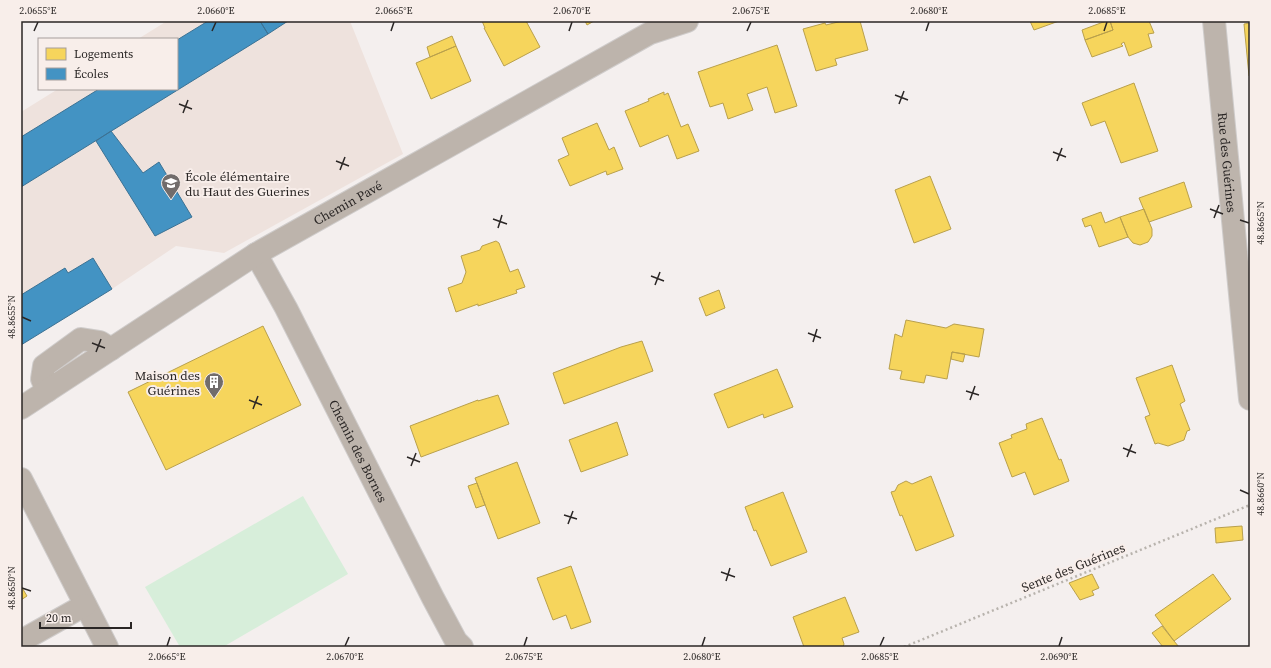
<svg xmlns="http://www.w3.org/2000/svg" width="1271" height="668" font-family="'Source Serif 4',serif">
  <style>
    .built { fill: #eee2dd }
    .green { fill: #d7eeda }
    .homes { fill: #f6d55c; stroke: #b9a04c }
    .schools { fill: #4393c3; stroke: #3c7294 }
    .lines { fill: none; stroke-linecap: round; stroke-linejoin: round }
    .minor-casing { stroke: #cfcccb; stroke-width: 24 }
    .path { stroke: #b8b3ad; stroke-width: 2.5; stroke-dasharray: 2 3; stroke-linecap: butt }
    .minor { stroke: #bdb4ac; stroke-width: 22 }
    .ticks { fill: none; stroke: #2a2625; stroke-width: 1.5 }
    .labels { text-anchor: middle; stroke-width: 4; stroke-linejoin: round; paint-order: stroke }
    .street-label { font-size: 13px; fill: #2a2625; stroke: #f8eeea }
    .poi-label { font-size: 13px; fill: #2a2625; stroke: #f8eeea; text-anchor: start }
    .neatline { fill: none; stroke: #2a2625; stroke-width: 1.5 }
    .ticks-label { font-size: 10px; text-anchor: middle; fill: #2a2625 }
  </style>
  <rect width="100%" height="100%" fill="#f4efee"/>
  <!-- built -->
  <path class="built" d="M167,21H350L403,154L224,253L176,246L112,289L21,345V112L58,89H177V39H138Z"/>
  <!-- green -->
  <path class="green" d="M303,496L348,574L223,647H180L145,587Z"/>
  <!-- homes -->
  <path class="homes" d="M482,21H526L540,47L504,66L484,28H485Z
    M585,21H594L587,25Z
    M842,21H860L868,50L835,59L837,65L816,71L803,29L825,23L826,25Z
    M1030,21H1059L1034,30Z
    M1106,21H1110L1113,30L1085,40L1082,30Z
    M1110,21H1149L1154,33L1148,34L1152,47L1129,56L1124,42L1121,44L1123,46L1092,57L1085,40L1113,30Z
    M1250,23V76H1249L1244,24Z
    M452,36L456,46L430,57L427,47Z
    M777,45L797,106L775,113L767,87L747,94L753,110L728,119L723,103L710,107L698,72Z
    M456,46L471,81L431,99L416,63Z
    M1134,83L1158,151L1121,163L1105,121L1091,126L1082,103Z
    M664,92V95L668,93L681,127L688,124L699,151L677,159L668,135L640,147L625,111L649,101L648,99Z
    M597,123L609,150L614,147L623,169L607,175L606,171L570,186L558,160L569,155L562,138Z
    M930,176L951,229L914,243L895,190Z
    M1184,182L1192,207L1149,222L1139,198Z
    M1144,209L1152,229V236L1148,242L1140,245L1133,243L1128,237L1120,217Z
    M1101,212L1105,223L1120,217L1128,237L1099,247L1091,225L1085,227L1082,219Z
    M496,241L499,243L510,272L518,269L525,287L516,290L517,293L478,306V304L456,312L448,288L462,283L466,272L461,256L480,250L482,246Z
    M719,290L725,308L706,316L699,298Z
    M906,320L946,328L954,324L984,329L979,357L952,352L947,379L926,375L924,383L900,379L902,371L889,369L895,334L902,337Z
    M263,326L301,405L166,470L128,392Z
    M642,341L653,371L564,404L553,373L621,347Z
    M952,352L965,354L963,362L951,359Z
    M1172,365L1185,401L1180,404L1190,430L1187,431L1184,440L1168,446L1158,443L1155,444L1145,417L1150,415L1136,378Z
    M777,369L793,407L764,418L763,414L728,428L714,394Z
    M498,395L509,424L421,457L410,426L478,400V401Z
    M1042,418L1059,460L1061,459L1069,481L1034,495L1025,472L1012,477L999,443L1012,438L1011,435L1027,429L1026,424Z
    M617,422L628,455L581,472L569,440Z
    M517,462L540,523L498,539L475,478Z
    M931,476L954,536L916,551L902,515L900,516L891,492L895,491L898,485L906,481L912,484Z
    M477,483L485,505L476,508L468,486Z
    M783,492L807,552L771,566L756,530L754,531L745,507Z
    M1242,526L1243,540L1216,543L1215,528Z
    M571,566L591,622L571,629L566,615L553,620L537,578Z
    M1092,574L1099,588L1092,591L1094,595L1080,600L1069,583Z
    M1213,574L1231,599L1174,641L1155,615Z
    M21,586L27,596L21,600Z
    M845,597L859,632L842,638L844,644L843,647H804L793,617Z
    M1162,626L1174,641L1179,647H1163L1152,633Z"/>
  <!-- schools -->
  <path class="schools" d="M208,21H260L268,34L21,187V137L99,89H177V40Z
    M260,21H288L268,34Z
    M111,131L143,173L159,162L192,217L155,236L96,141Z
    M93,258L112,289L21,345V295L65,268L68,273Z"/>
  <g class="lines">
    <defs>
      <g id="minor">
        <path id="s1" d="M1214,21L1250,399"/>
        <path id="s2" d="M256,254L286,308L433,598L456,641L462,647"/>
        <path d="M47,391L42,379L44,366L81,339L100,342L111,349"/>
        <path id="s3" d="M21,408L256,254L650,33L687,21"/>
        <path d="M21,479L107,647"/>
        <path d="M21,641L85,605"/>
      </g>
    </defs>
    <!-- minor casing -->
    <use href="#minor" class="minor-casing"/>
    <!-- path -->
    <path class="path" d="M904,647L1250,505"/>
    <!-- minor -->
    <use href="#minor" class="minor"/>
  </g>
  <!-- ticks -->
  <path class="ticks" d="M34,31L38,22M212,31L216,22M391,31L394,22M569,31L572,22M747,31L751,22M926,31L929,22M1104,31L1107,22M895,95L908,100M179,104L192,109M899,104L904,91M183,113L188,100M1053,152L1066,157M336,161L349,166M1057,161L1062,148M340,170L345,157M1210,209L1223,214M1214,218L1219,205M493,219L507,224M1240,220L1249,223M498,228L502,215M651,276L664,281M655,285L660,272M22,317L31,321M808,333L821,338M813,342L817,329M92,343L105,348M96,352L101,339M966,391L979,395M249,400L262,405M970,400L975,386M253,409L258,396M1123,448L1136,453M407,457L420,462M1127,457L1132,444M411,466L416,453M1240,490L1249,494M564,515L577,519M568,524L573,511M721,572L735,577M726,581L730,568M22,588L31,591M167,646L170,637M345,646L349,637M524,646L527,637M702,646L705,637M880,646L884,637M1059,646L1062,637"/>
  <!-- icons -->
  <defs>
    <symbol id="school-pin" viewBox="-11 -11 22 30"><path d="M0 17L-7.5 6A9.5 9.5 0 1 1 7.5 6Z" fill="#716c6b" stroke="#f8eeea"/><path d="M0-5L7-2L0 1L-7-2ZM-4 1L0 2.5L4 1V4Q0 6-4 4Z" fill="#fff"/></symbol>
    <symbol id="building-pin" viewBox="-11 -11 22 30"><path d="M0 17L-7.5 6A9.5 9.5 0 1 1 7.5 6Z" fill="#716c6b" stroke="#f8eeea"/><path d="M-4-6H4V6H1V3H-1V6H-4ZM-2.5-4.3h1.7v1.8h-1.7ZM.8-4.3h1.7v1.8H.8ZM-2.5-1h1.7V.8h-1.7ZM.8-1h1.7V.8H.8Z" fill="#fff"/></symbol>
  </defs>
  <g fill-rule="evenodd">
    <use href="#school-pin" x="160" y="172" width="22" height="30"/>
    <use href="#building-pin" x="203" y="371" width="22" height="30"/>
  </g>
  <g class="labels">
    <!-- street labels -->
    <g class="street-label">
      <text dy="5" stroke="none"><textPath href="#s1" startOffset="142">Rue des Guérines</textPath></text>
      <text dy="5" stroke="none"><textPath href="#s3" startOffset="386">Chemin Pavé</textPath></text>
      <text dy="5" stroke="none"><textPath href="#s2" startOffset="222">Chemin des Bornes</textPath></text>
      <text transform="translate(1073 567) rotate(-22)" y="5">Sente des Guérines</text>
    </g>
    <!-- poi labels -->
    <g class="poi-label">
      <text x="185" y="181">École élémentaire<tspan x="185" dy="15">du Haut des Guerines</tspan></text>
      <text x="200" y="380" text-anchor="end">Maison des<tspan x="200" dy="15">Guérines</tspan></text>
    </g>
  </g>
  <!-- border -->
  <rect width="1271" height="668" fill="none" stroke="#f8eeea" stroke-width="44"/>
  <!-- legend -->
  <rect x="38" y="38" width="140" height="52" fill="#f8eeea" stroke="#a69e9b"/>
  <rect x="46" y="48" width="20" height="12" fill="#f6d55c" stroke="#a69e9b"/>
  <text x="74" y="58" font-size="12" fill="#2a2625">Logements</text>
  <rect x="46" y="68" width="20" height="12" fill="#4393c3" stroke="#a69e9b"/>
  <text x="74" y="78" font-size="12" fill="#2a2625">Écoles</text>
  <!-- scale -->
  <path d="M40 622v6h91v-6" fill="none" stroke="#2a2625" stroke-width="2"/>
  <text x="46" y="622" font-size="12" fill="#2a2625" stroke="#f8eeea" stroke-width="3" paint-order="stroke">20 m</text>
  <rect x="22" y="22" width="1227" height="624" class="neatline"/>
  <g class="ticks-label">
    <text x="38" y="14">2.0655°E</text>
    <text x="216" y="14">2.0660°E</text>
    <text x="394" y="14">2.0665°E</text>
    <text x="572" y="14">2.0670°E</text>
    <text x="751" y="14">2.0675°E</text>
    <text x="929" y="14">2.0680°E</text>
    <text x="1107" y="14">2.0685°E</text>
    <text transform="translate(1260 223) rotate(-90)" y="4">48.8665°N</text>
    <text transform="translate(11 317) rotate(-90)" y="4">48.8655°N</text>
    <text transform="translate(1260 494) rotate(-90)" y="4">48.8660°N</text>
    <text transform="translate(11 588) rotate(-90)" y="4">48.8650°N</text>
    <text x="167" y="660">2.0665°E</text>
    <text x="345" y="660">2.0670°E</text>
    <text x="524" y="660">2.0675°E</text>
    <text x="702" y="660">2.0680°E</text>
    <text x="880" y="660">2.0685°E</text>
    <text x="1059" y="660">2.0690°E</text>
  </g>
</svg>
